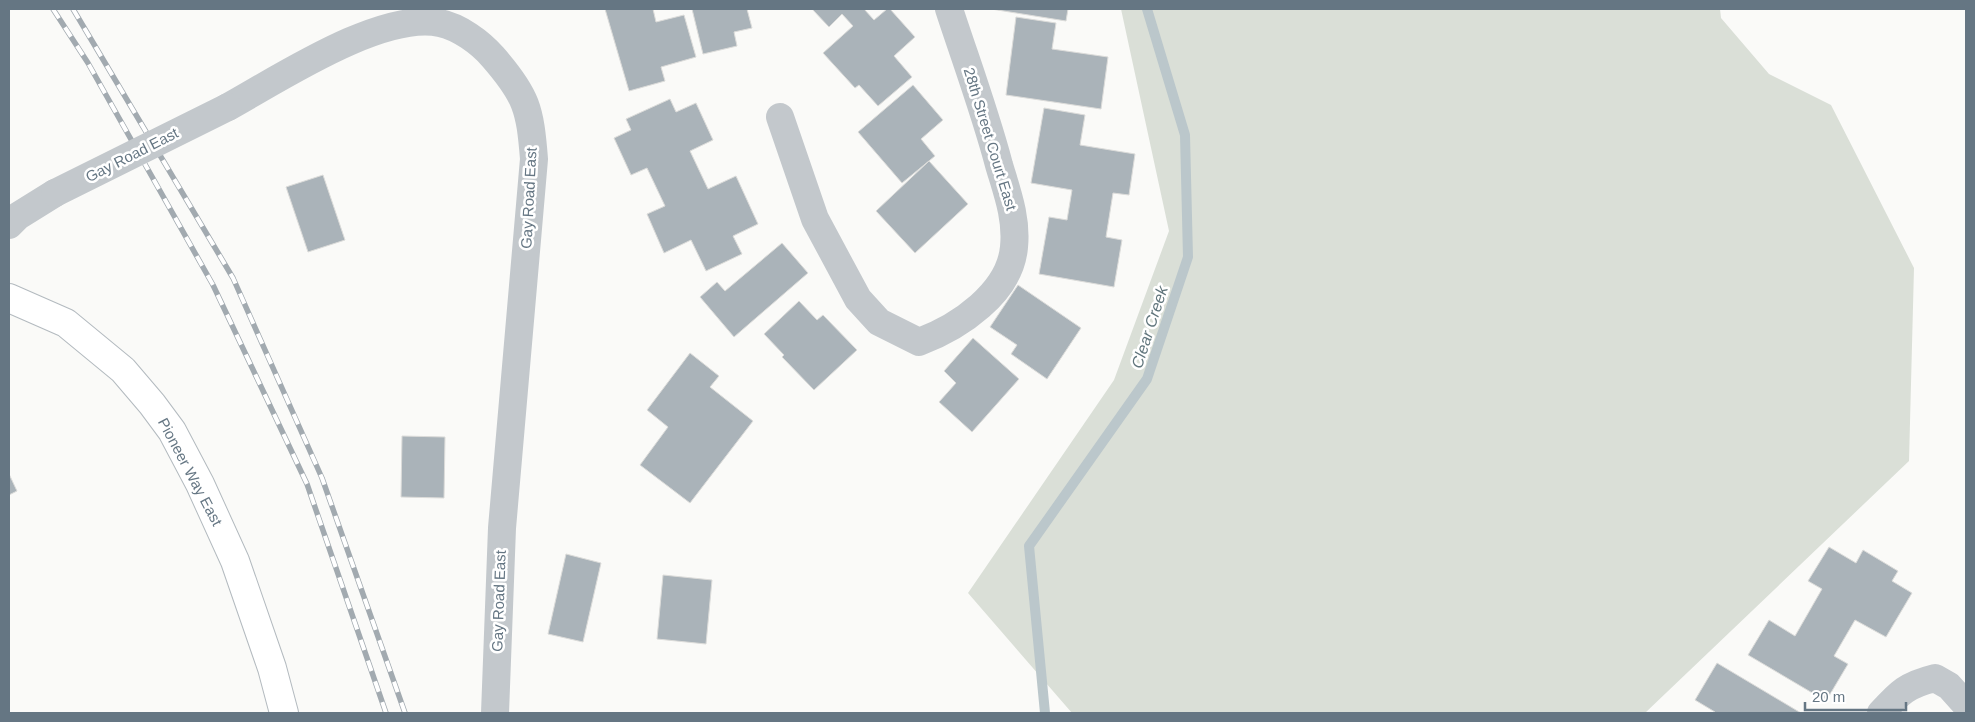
<svg xmlns="http://www.w3.org/2000/svg" width="1975" height="722" font-family="Helvetica,sans-serif">
  <style>
    .green { fill: #dadfd7 }
    .lines { fill: none; stroke-linecap: round; stroke-linejoin: round }
    .stream { stroke: #bbc7cb; stroke-width: 10 }
    .building { fill: #aab3b9; stroke: #dcdcda }
    .secondary-casing { stroke: #b3babf; stroke-width: 30 }
    .minor { stroke: #c3c8cc; stroke-width: 28 }
    .secondary { stroke: #fff; stroke-width: 28 }
    .rail-casing { stroke: #a2aab0; stroke-width: 5.5 }
    .rail { stroke: #fff; stroke-width: 4; stroke-dasharray: 11; stroke-linecap: butt }
    .minor-bridge { stroke: #c3c8cc; stroke-width: 28 }
    .labels { text-anchor: middle; stroke-width: 5; stroke-linejoin: round; paint-order: stroke }
    .street-label { font-size: 15px; fill: #657683; stroke: #fff }
    .water-label { font-size: 16px; font-style: italic; fill: #60757c; stroke: #fff }
  </style>
  <rect width="100%" height="100%" fill="#fafaf8"/>
  <!-- green -->
  <path class="green" d="M1121,9H1720L1721,18L1769,74L1831,105L1914,268L1909,461L1645,713H1072L968,593L1114,380L1169,231Z"/>
  <g class="lines">
    <!-- stream -->
    <path class="stream" d="M1045,713L1029,546L1147,379L1188,257L1185,135L1147,9"/>
  </g>
  <!-- building -->
  <path class="building" d="M605,9H653L656,22L684,15L696,57L661,67L665,81L629,91Z
    M692,9H747L752,28L734,32L737,46L703,54Z
    M812,9H864L874,20L887,9H890L915,37L894,56L912,77L878,106L859,85L855,88L823,53L853,26L842,14L829,27Z
    M991,9H1068L1066,21Z
    M1016,17L1056,23L1052,49L1108,57L1101,109L1006,95Z
    M913,85L943,120L921,139L935,156L902,183L858,132Z
    M670,99L676,112L696,103L713,140L690,151L708,189L736,176L758,224L733,236L742,254L706,271L691,240L664,253L647,214L665,206L647,168L631,175L614,138L631,130L626,119Z
    M1044,108L1085,115L1080,145L1135,154L1129,195L1113,193L1106,237L1122,240L1114,287L1039,274L1049,217L1067,220L1072,190L1031,183Z
    M929,161L968,204L915,253L876,211Z
    M323,175L345,240L308,252L286,187Z
    M782,243L808,273L734,337L700,297L717,282L725,291Z
    M1018,285L1081,328L1047,379L1011,354L1017,345L990,327Z
    M799,301L817,320L823,315L857,350L814,390L782,357L784,355L764,334Z
    M973,338L1019,379L972,432L939,402L956,383L944,371Z
    M690,353L719,376L710,387L753,421L690,503L640,465L668,427L647,410Z
    M402,436L445,437L444,498L401,497Z
    M9,474L17,491L9,495Z
    M1829,547L1856,563L1863,550L1898,571L1892,581L1912,593L1886,637L1855,620L1834,656L1848,664L1826,701L1748,655L1769,620L1795,636L1822,589L1808,581Z
    M566,554L601,563L583,642L548,634Z
    M663,575L712,580L706,644L657,639Z
    M1717,663L1801,713H1714L1715,712L1695,700Z"/>
  <g class="lines">
    <defs>
      <path id="secondary" d="M9,298L66,323L123,370L152,404L172,431L200,484L235,561L272,668L284,713"/>
    </defs>
    <!-- secondary casing -->
    <use href="#secondary" class="secondary-casing"/>
    <!-- minor -->
    <path class="minor" d="M228,107C279,79 381,11 440,23C459,27 480,42 493,57C527,96 530,109 534,159L502,528L495,713
      M780,117L815,219L858,299L879,322L919,342C959,327 1010,293 1014,247C1017,218 1007,192 999,165C985,112 966,61 949,9
      M9,225L18,216L55,193
      M1881,713C1900,692 1907,685 1935,678L1949,686L1966,705"/>
    <!-- secondary -->
    <use href="#secondary" class="secondary"/>
    <defs>
      <path id="rail" d="M53,9L88,63L213,285L307,484L386,713
        M73,9L233,278L322,478L405,713"/>
    </defs>
    <!-- rail casing -->
    <use href="#rail" class="rail-casing"/>
    <!-- rail -->
    <use href="#rail" class="rail"/>
    <!-- minor-bridge -->
    <path class="minor-bridge" d="M55,193L228,107"/>
  </g>
  <g class="labels">
    <!-- street labels -->
    <g class="street-label">
      <text transform="translate(990 139) rotate(73)" y="5">28th Street Court East</text>
      <text transform="translate(132 155) rotate(-27)" y="5">Gay Road East</text>
      <text transform="translate(529 198) rotate(-87)" y="5">Gay Road East</text>
      <text transform="translate(190 472) rotate(62)" y="5">Pioneer Way East</text>
      <text transform="translate(499 601) rotate(-88)" y="5">Gay Road East</text>
    </g>
    <!-- water labels -->
    <g class="water-label">
      <text transform="translate(1149 327) rotate(-72)" y="6">Clear Creek</text>
    </g>
  </g>
  <!-- border -->
  <rect width="1975" height="722" fill="none" stroke="#657683" stroke-width="20"/>
  <!-- scale -->
  <path d="M1805 702v8h101v-8" fill="none" stroke="#657683" stroke-width="2.5"/>
  <text x="1812" y="702" font-size="15" fill="#657683" stroke="#ffffff" stroke-width="4" paint-order="stroke">20 m</text>
</svg>
